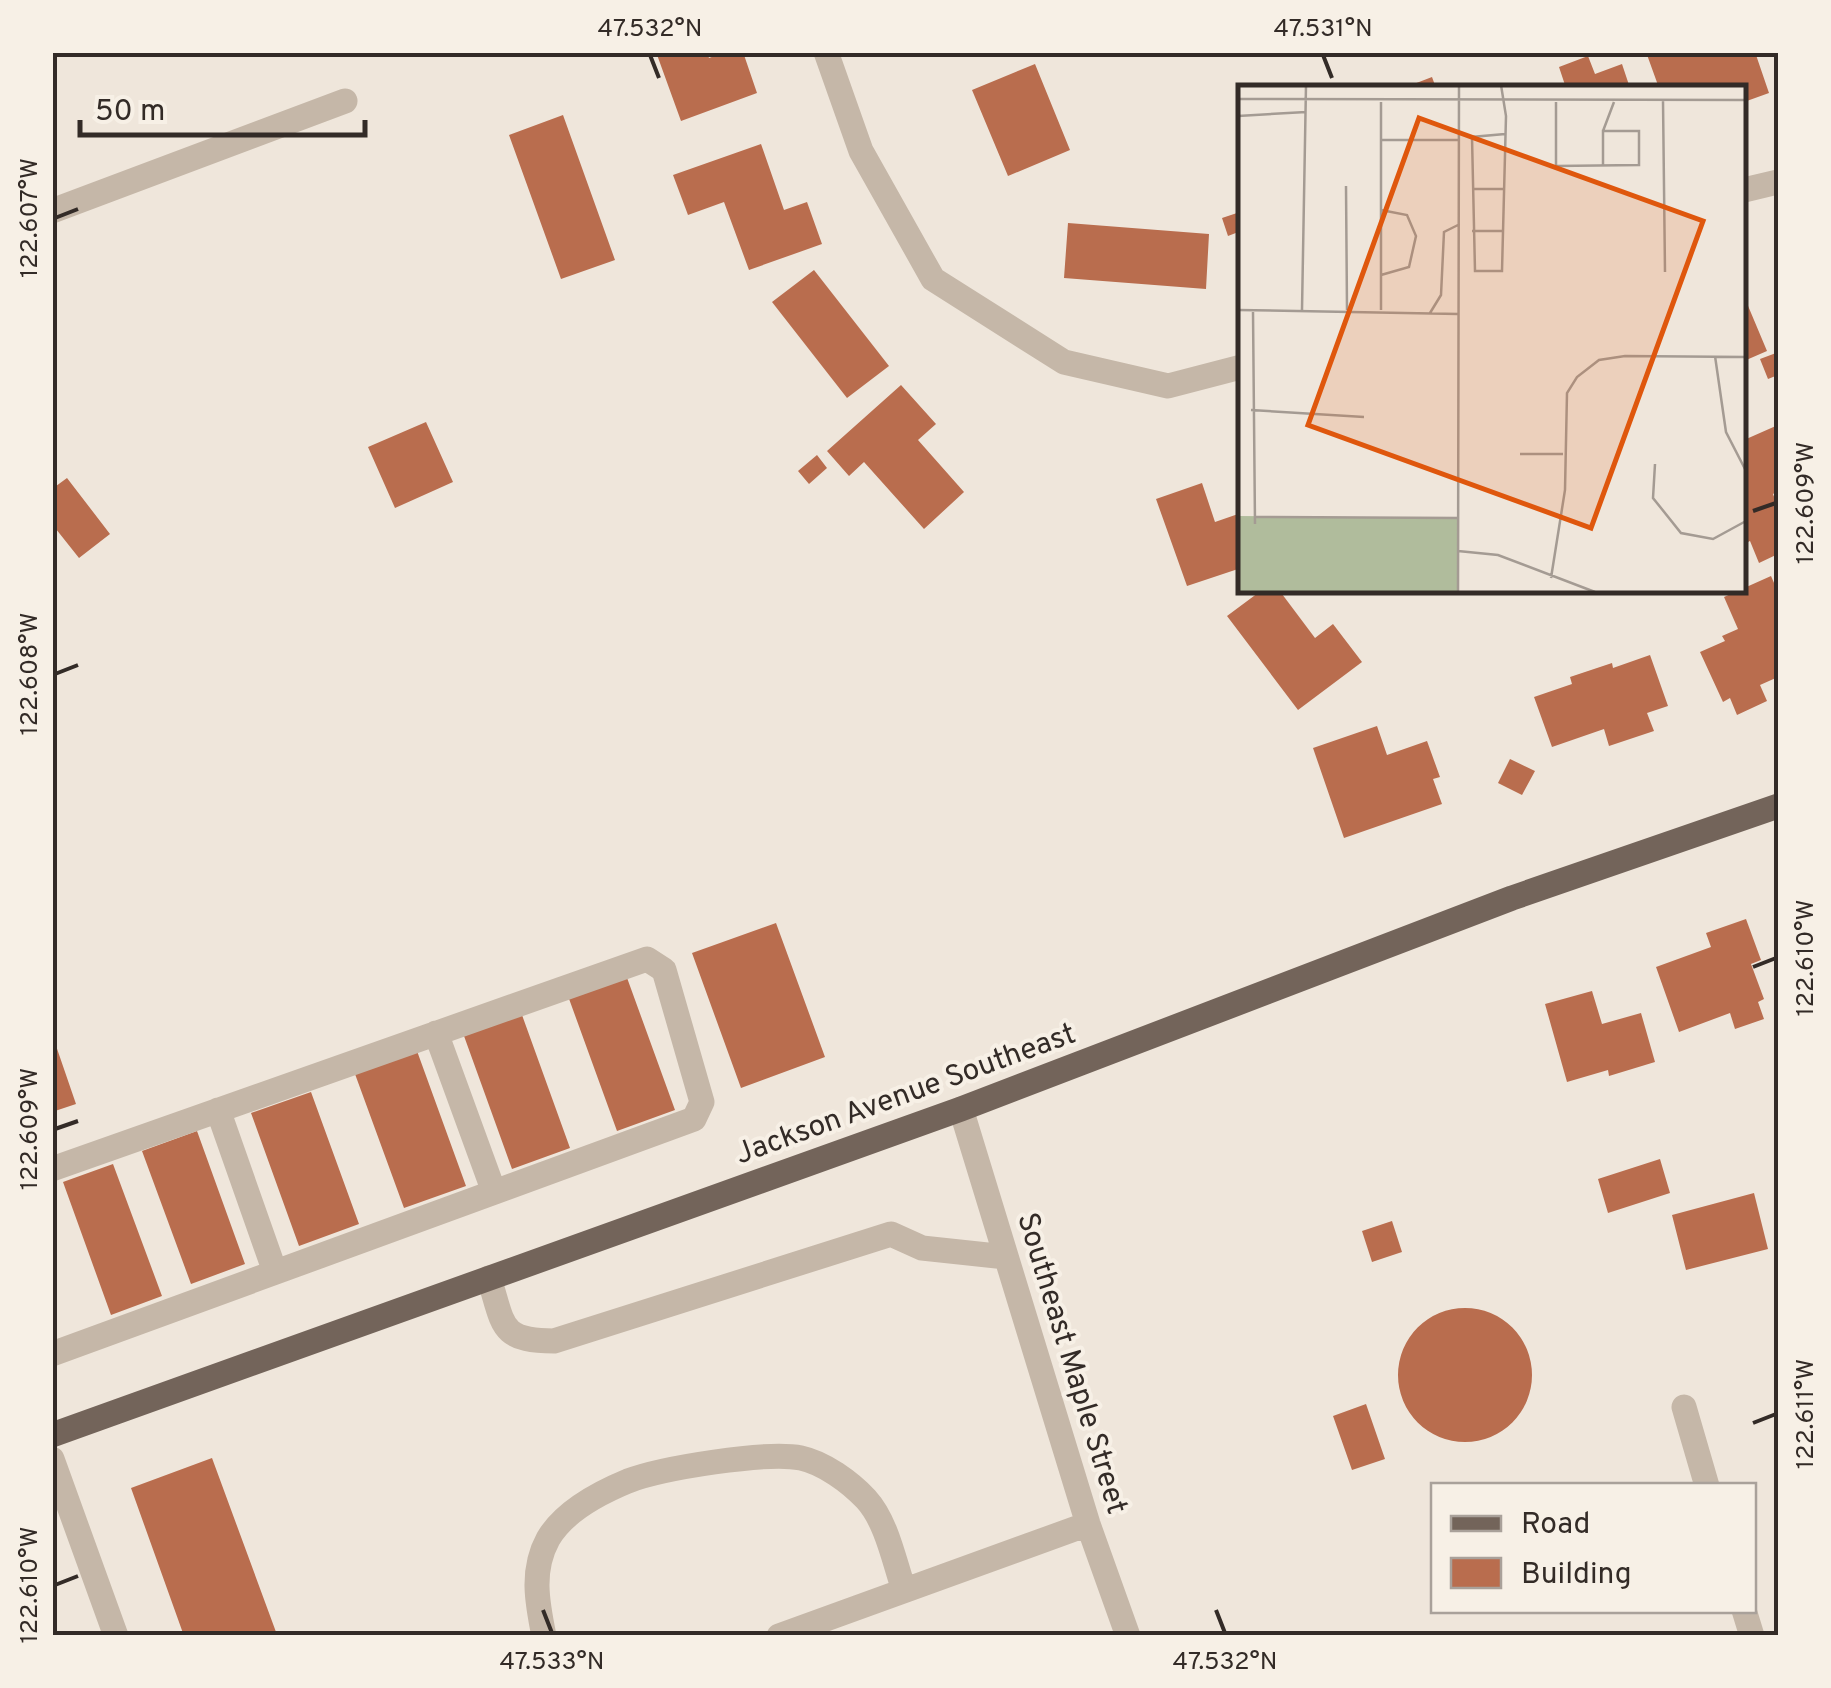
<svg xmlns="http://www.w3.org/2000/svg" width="1831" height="1688" font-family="Overpass,sans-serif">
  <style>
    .building { fill: #b96d4e }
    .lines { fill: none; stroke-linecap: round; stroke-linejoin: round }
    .minor { stroke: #c5b7a8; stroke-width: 25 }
    .major { stroke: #73645a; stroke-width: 25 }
    .ticks { fill: none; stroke: #332b27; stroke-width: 4 }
    .labels { text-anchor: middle; stroke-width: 8; stroke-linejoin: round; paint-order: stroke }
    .street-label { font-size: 30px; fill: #332b27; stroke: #f7f0e6 }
    .inset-road { fill: none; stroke: #a49b93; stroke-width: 2.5 }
    .view { fill: #df570d; fill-opacity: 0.15; stroke: #df570d; stroke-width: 5 }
    .inset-edge { fill: none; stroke: #332b27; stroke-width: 5 }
    .neatline { fill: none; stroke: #332b27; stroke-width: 4 }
    .ticks-label { font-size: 25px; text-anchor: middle; fill: #332b27 }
  </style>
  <rect width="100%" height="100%" fill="#efe6db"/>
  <!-- building -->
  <path class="building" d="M656,52H707L709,58L725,52H743L757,93L681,121Z
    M1646,52H1755L1769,93L1744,102V88H1659Z
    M1588,56L1595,74L1622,64L1630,88H1566L1559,67Z
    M1035,64L1070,150L1008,176L972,90Z
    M1432,77L1436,88H1406V87Z
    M563,115L615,260L561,279L509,135Z
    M761,144L784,210L807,202L822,244L749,270L724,202L688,215L673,175Z
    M1240,212L1241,231L1228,236L1222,218Z
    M1068,223L1209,234L1206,289L1064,278Z
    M814,270L889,366L847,398L772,302Z
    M1746,301L1767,351L1744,361V303Z
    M1776,353L1778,375L1768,379L1760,359Z
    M901,385L936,424L918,440L964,492L924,529L864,462L849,476L827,451Z
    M426,422L453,482L395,508L368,447Z
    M1778,425V491L1773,494L1778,507V554L1759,563L1750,541L1744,544V440Z
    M817,455L827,468L809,484L798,471Z
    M67,478L110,534L79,558L52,524V489Z
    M1202,483L1215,522L1241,513V568L1187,586L1156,499Z
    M1771,576L1778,592V677L1760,685L1767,701L1737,715L1730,698L1723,702L1700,652L1725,641L1722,636L1738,629L1724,597Z
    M1262,590H1279L1315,638L1333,624L1362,662L1298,710L1227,616Z
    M1650,655L1668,706L1647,713L1654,731L1609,746L1604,729L1552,747L1534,697L1572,684L1570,677L1612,663L1613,668Z
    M1377,726L1387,755L1427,741L1440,777L1433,779L1442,804L1344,838L1313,748Z
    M1510,759L1535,771L1522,795L1498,783Z
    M1746,919L1761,960L1751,964L1764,999L1758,1002L1764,1019L1735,1029L1730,1013L1679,1032L1656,967L1711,947L1706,933Z
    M776,923L825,1057L741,1088L692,953Z
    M626,975L675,1110L617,1131L568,996Z
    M1592,991L1602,1024L1641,1013L1655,1062L1609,1076L1608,1070L1567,1082L1545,1004Z
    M522,1015L570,1148L512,1169L464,1036Z
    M53,1037L76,1104L52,1112V1038Z
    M417,1051L466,1186L404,1208L355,1074Z
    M311,1092L359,1224L299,1246L251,1113Z
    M197,1131L245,1264L191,1284L142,1151Z
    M1660,1159L1670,1193L1608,1213L1598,1179Z
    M113,1164L162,1296L111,1315L63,1182Z
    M1754,1193L1768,1249L1686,1270L1672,1215Z
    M1392,1221L1402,1252L1372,1262L1362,1231Z
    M1398 1375a67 67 0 1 1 134 0a67 67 0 1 1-134 0Z
    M1366,1404L1385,1459L1352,1470L1333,1416Z
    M212,1458L276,1632L265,1636H184L131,1488Z"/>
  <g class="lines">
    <!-- minor -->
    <path class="minor" d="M826,52L861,151L933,279L1064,362L1168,386L1241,367
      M1744,190L1778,182
      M52,211L345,101
      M436,1033L494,1192
      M961,1109L1088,1524L1128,1636
      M218,1110L275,1272
      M52,1169L647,959L664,970L702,1102L694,1119L52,1354
      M489,1278C504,1325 499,1341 554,1341L891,1234L922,1248L1006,1257
      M1684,1407L1707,1486
      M52,1459L116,1636
      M1744,1610L1752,1636
      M544,1636C537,1602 531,1570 548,1539C564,1511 599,1493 628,1481C662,1468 767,1451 801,1458C824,1463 850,1482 866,1499C887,1522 894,1561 904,1590
      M779,1636L1088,1524"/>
    <!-- major -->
    <path class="major" d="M52,1435L961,1109L1512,898L1778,806"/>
  </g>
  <!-- ticks -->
  <path class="ticks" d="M650,55L659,78M1323,55L1332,78M55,218L78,209M1753,511L1776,503M55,674L78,665M1753,967L1776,958M55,1129L78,1121M1753,1423L1776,1414M55,1585L78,1576M543,1610L552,1633M1216,1610L1225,1633"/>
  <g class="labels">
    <!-- street labels -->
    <g class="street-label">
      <text transform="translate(905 1093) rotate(-20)" y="10">Jackson Avenue Southeast</text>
      <text transform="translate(1073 1363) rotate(73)" y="10">Southeast Maple Street</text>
    </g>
  </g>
  <!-- overview -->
  <g transform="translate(1238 85)">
    <rect width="508" height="508" fill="#efe6db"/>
    <path d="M0,431L220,433V507H0Z" fill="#b0bc9c"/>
    <path class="inset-road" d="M263,0L268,31L264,186H237L234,52L267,49M0,14L508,15M425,16L427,187M318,17V81L401,80V46H365V80M0,31L68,27M365,46L376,17M143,55H221M108,101L109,225M234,104H265M234,146H265M143,190L171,182L178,151L169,130L143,125M0,225L220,229M64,225L68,0M143,225V17M15,227L17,439M192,228L203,210L206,147L220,140M477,271L488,347L508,386M13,325L126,332M282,369H325M417,379L415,413L443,448L475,454L508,436M17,432L220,433M220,466L260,470L357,507M313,493L327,405L329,308L339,292L361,275L387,271L508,272M220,507L221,0"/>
    <path class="view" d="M181,33L465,136L353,443L70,340Z"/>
    <rect width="508" height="508" class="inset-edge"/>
  </g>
  <!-- border -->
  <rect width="1831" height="1688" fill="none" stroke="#f7f0e6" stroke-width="110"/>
  <!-- legend -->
  <rect x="1431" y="1483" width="325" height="130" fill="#f7f0e6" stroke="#a9a19a" stroke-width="2.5"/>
  <rect x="1451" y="1516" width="50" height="15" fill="#73645a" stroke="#a9a19a" stroke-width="2.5"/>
  <text x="1521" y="1533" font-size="30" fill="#332b27">Road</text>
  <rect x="1451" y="1558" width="50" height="30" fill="#b96d4e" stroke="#a9a19a" stroke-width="2.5"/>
  <text x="1521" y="1583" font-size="30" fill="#332b27">Building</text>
  <!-- scale -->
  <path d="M80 120v15h285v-15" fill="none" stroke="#332b27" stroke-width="5"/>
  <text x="95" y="120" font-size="30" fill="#332b27" stroke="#f7f0e6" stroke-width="8" paint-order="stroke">50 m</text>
  <rect x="55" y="55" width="1721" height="1578" class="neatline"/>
  <g class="ticks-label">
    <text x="650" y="36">47.532°N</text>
    <text x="1323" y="36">47.531°N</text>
    <text transform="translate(28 218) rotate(-90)" y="9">122.607°W</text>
    <text transform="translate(1804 503) rotate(-90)" y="9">122.609°W</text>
    <text transform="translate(28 674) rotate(-90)" y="9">122.608°W</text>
    <text transform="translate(1804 958) rotate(-90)" y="9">122.610°W</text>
    <text transform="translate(28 1129) rotate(-90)" y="9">122.609°W</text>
    <text transform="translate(1804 1414) rotate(-90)" y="9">122.611°W</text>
    <text transform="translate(28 1585) rotate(-90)" y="9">122.610°W</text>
    <text x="552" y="1669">47.533°N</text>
    <text x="1225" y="1669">47.532°N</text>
  </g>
</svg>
